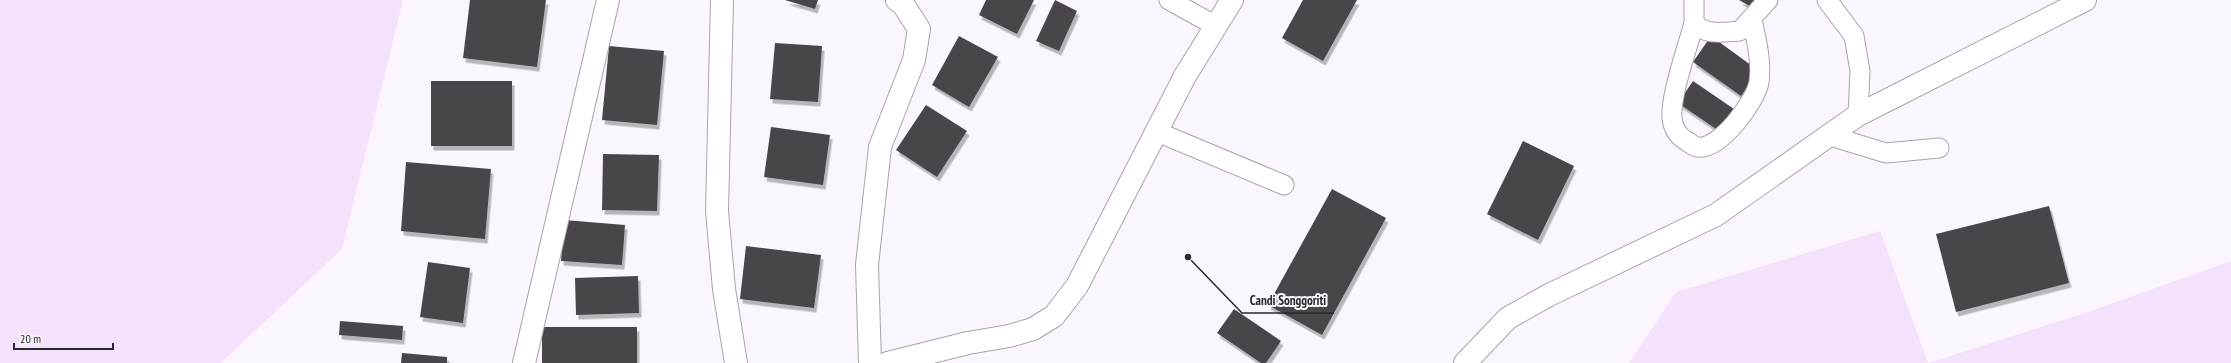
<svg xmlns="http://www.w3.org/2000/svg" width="2231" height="363" font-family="'PT Sans Narrow',sans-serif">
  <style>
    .green { fill: #f4e1fb }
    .building { fill: #49454b; filter: url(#shadow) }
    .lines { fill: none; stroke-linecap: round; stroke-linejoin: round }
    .service-casing { stroke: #a9a3ab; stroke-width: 21 }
    .minor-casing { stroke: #a9a3ab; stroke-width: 24 }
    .service { stroke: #fff; stroke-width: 19 }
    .minor { stroke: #fff; stroke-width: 22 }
    .leader { fill: none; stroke: #2b282c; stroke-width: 1.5 }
    .callout-dot { fill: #2b282c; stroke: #fbf5fd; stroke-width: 1.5 }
    .callout-label { font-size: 13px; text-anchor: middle; font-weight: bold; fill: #2b282c; stroke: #fbf5fd; stroke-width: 4; stroke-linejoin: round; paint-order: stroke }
  </style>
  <defs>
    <filter id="shadow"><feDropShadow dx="2.5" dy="4.5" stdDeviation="0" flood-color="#0004"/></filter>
  </defs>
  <rect width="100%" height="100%" fill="#fbf5fd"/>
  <!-- green -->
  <path class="green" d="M0,0H403L342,249L221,363H0Z
    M1880,231L1928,363H1629L1676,292Z
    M2231,261V363H1929L2088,312Z"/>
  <!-- building -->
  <path class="building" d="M470,0H546L537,67L463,58Z
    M785,0H818L815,9Z
    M986,0H1034L1017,34L979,15Z
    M1055,0L1077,11L1059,51L1036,41Z
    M1303,0H1357L1323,61L1282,38Z
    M1739,0H1758L1753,8Z
    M959,36L998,57L969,107L932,85Z
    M1711,36L1759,71L1741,96L1693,62Z
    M775,43L822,46L818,102L770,99Z
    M609,46L664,51L657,125L602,120Z
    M431,81H512V146H431Z
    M1693,81L1734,109L1719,131L1678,103Z
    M926,105L967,131L937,177L896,150Z
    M771,127L830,135L823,185L764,177Z
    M1523,141L1574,166L1538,240L1487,214Z
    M603,154L659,155L657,211L602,210Z
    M406,162L491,169L485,239L401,231Z
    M1332,189L1386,218L1322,335L1268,305Z
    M2049,206L2069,283L1956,312L1936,234Z
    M564,220L625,225L622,265L561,261Z
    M746,246L821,255L814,308L740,299Z
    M428,262L470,268L463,323L420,317Z
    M638,276L639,313L576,315L575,278Z
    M1234,309L1281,341L1266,363H1261L1217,333Z
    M340,321L403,326L402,340L339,335Z
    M542,327H637V363H542Z
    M402,353L447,357V363H401Z"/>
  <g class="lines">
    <defs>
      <path id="service" d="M1169,0L1216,26
        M1694,0V23C1706,36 1723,32 1740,31L1768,0
        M1827,0L1854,36L1860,71L1858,115
        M1694,23C1688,46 1670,96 1672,118C1673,127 1677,135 1685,140C1689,142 1694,147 1698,147C1720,150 1756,101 1759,82C1762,61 1756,39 1752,19
        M1155,131L1284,185
        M1830,136L1886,153L1939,148"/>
      <path id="minor" d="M722,0L717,211L724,289L736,363
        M524,363L608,0
        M870,363L867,265L880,147L914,60L919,29L903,4L897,0
        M888,363L968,343L1009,336L1033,329L1054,316L1077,286L1185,76L1232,0
        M1465,363L1508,318L1549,295L1716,215L1858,115L2085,0"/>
    </defs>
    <!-- service casing -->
    <use href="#service" class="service-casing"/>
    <!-- minor casing -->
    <use href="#minor" class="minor-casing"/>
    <!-- service -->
    <use href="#service" class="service"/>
    <!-- minor -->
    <use href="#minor" class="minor"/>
  </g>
  <!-- callouts -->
  <path class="leader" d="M1188 257L1242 313H1334"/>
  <circle class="callout-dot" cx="1188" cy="257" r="4"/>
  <g class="callout-label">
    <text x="1288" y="305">Candi Songgoriti</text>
  </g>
  <!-- scale -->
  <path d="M14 343v6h99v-6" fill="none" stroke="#2b282c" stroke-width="2"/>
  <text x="20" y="343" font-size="12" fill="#2b282c" stroke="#fbf5fd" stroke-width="3" paint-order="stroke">20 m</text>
</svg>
